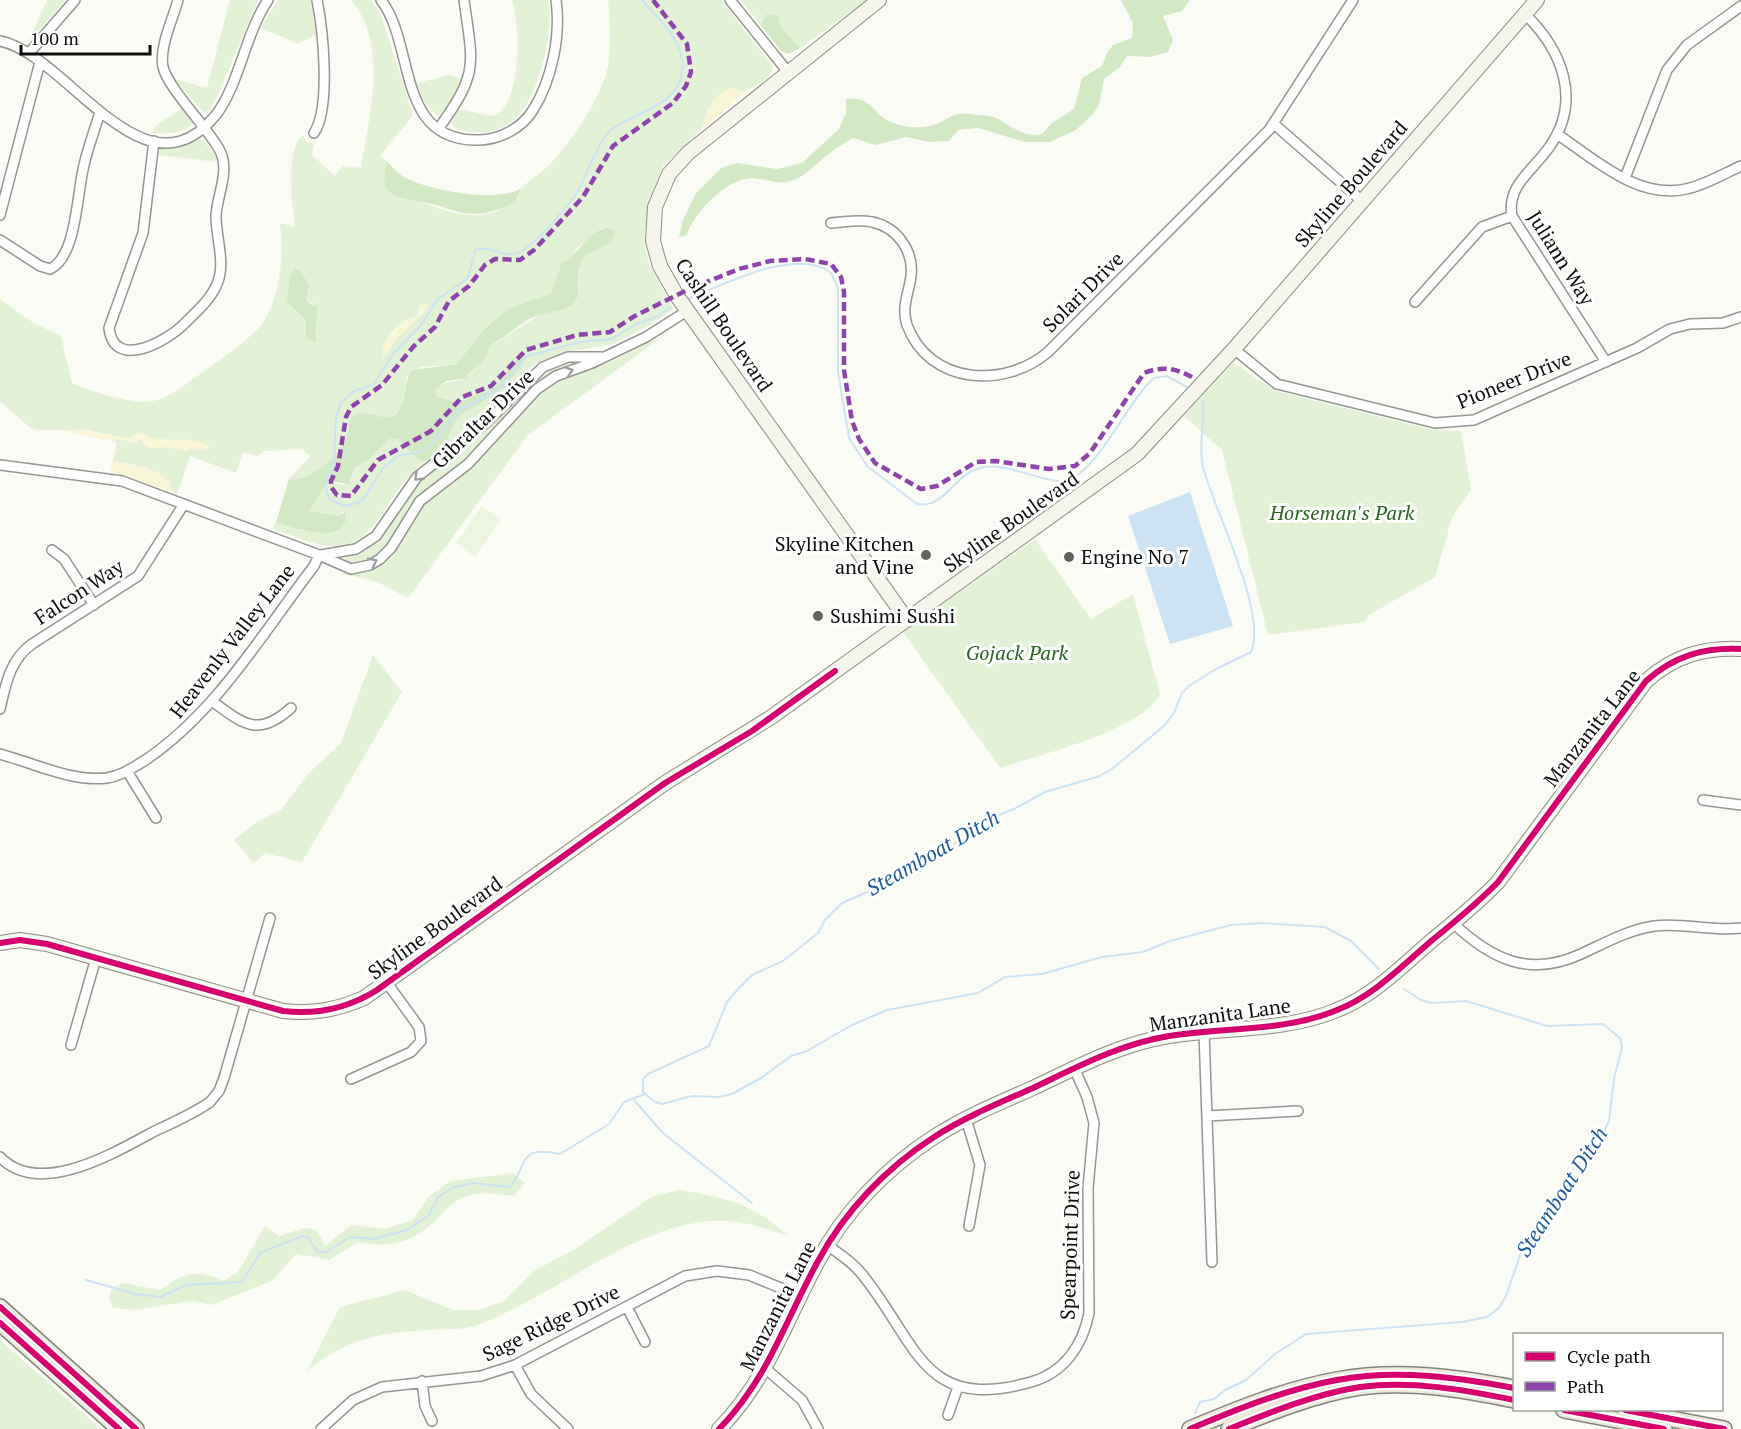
<svg xmlns="http://www.w3.org/2000/svg" width="1741" height="1429" font-family="'PT Serif',serif">
  <style>
    .green { fill: #e3f1d6; fill-rule: evenodd }
    .forest { fill: #d3e8c4 }
    .sand { fill: #f9f6d8 }
    .pitch { fill: #edf5e0 }
    .water { fill: #cde3f4 }
    .lines { fill: none; stroke-linecap: round; stroke-linejoin: round }
    .stream { stroke: #cde3f4; stroke-width: 2 }
    .street-casing { stroke: #959593; stroke-width: 12 }
    .secondary-casing { stroke: #8c8c89; stroke-width: 16 }
    .primary-casing { stroke: #838380; stroke-width: 18 }
    .street { stroke: #fefefe; stroke-width: 9 }
    .secondary { stroke: #f5f5eb; stroke-width: 14 }
    .primary { stroke: #ece9db; stroke-width: 15 }
    .quiet { stroke: #8e44ad; stroke-width: 4.5; stroke-dasharray: 9 4.5; stroke-linecap: butt }
    .cycleway-casing { stroke: #fff; stroke-width: 10 }
    .cycleway { stroke: #d6006c; stroke-width: 6 }
    .oneway { stroke: #9e9e9e }
    .poi-dot { fill: #626260; stroke: #fff; stroke-width: 2 }
    .labels { text-anchor: middle; stroke-width: 6; stroke-linejoin: round; paint-order: stroke }
    .street-label { font-size: 20px; fill: #0f0f0f; stroke: #fff }
    .park-label { font-size: 20px; font-style: italic; fill: #296521; stroke: #fff }
    .poi-label { font-size: 20px; fill: #0f0f0f; stroke: #fff; text-anchor: start }
    .water-label { font-size: 21px; font-style: italic; fill: #1d5a9d; stroke: #fff }
  </style>
  <rect width="100%" height="100%" fill="#fbfbf5"/>
  <!-- green -->
  <path class="green" d="M47,0H66L28,42Z
    M230,0H258L218,95L210,109L204,113L174,79L207,88Z
    M278,0H311L316,35L298,44L261,28Z
    M351,0H370L380,12L413,115L380,156L386,161L384,183C414,197 456,223 491,213C501,210 510,202 519,196C522,181 540,176 550,164C572,141 605,93 609,60C611,42 610,19 608,0H721L772,65C775,81 755,84 745,92L730,88L708,109L701,130L663,166L648,204L644,242L649,264L673,309L650,325L613,344L571,351L541,361L527,370L505,396L444,449L453,425L461,415L506,387L523,364L516,361L498,384L488,391L457,402L437,397L435,391C446,379 455,383 466,377C479,369 483,358 490,346L579,290L578,272L585,255L604,246L615,236L601,229L577,248L568,261L561,264L551,294L509,308L483,330L457,364L420,367L407,376L401,411L389,418L377,416L348,426C347,432 347,439 344,445C335,460 306,483 289,479L311,456L301,449L264,451L258,456L243,452L236,473L190,456L177,494L172,492C166,467 134,466 113,461L117,443L112,441L123,439L132,443L141,439L147,447H170L186,451L192,448L205,450L209,445L153,439L143,433L126,438L86,430H36L29,427L0,401V299L32,322L61,336L72,383C89,391 124,401 143,402C165,402 183,386 200,374C218,361 239,347 255,332C281,306 284,256 280,223L295,227C292,206 285,148 303,135L307,142L314,144L312,155L335,176L343,166L361,168C369,117 389,44 351,0ZM300,271L309,286L306,300L313,303L317,317V337L305,331V319C295,309 288,291 290,276ZM428,304L423,314L404,329L382,359C381,346 392,330 403,322C408,319 412,319 417,316L419,307Z
    M512,0H548C552,23 548,46 541,69C528,114 507,142 456,129L451,122L460,109L492,116C523,107 520,25 512,0Z
    M740,0H868L800,48L782,28L781,22L761,20L760,24Z
    M450,75L463,79L457,92L438,117L424,102L417,83Z
    M183,108L194,121C186,134 166,134 152,133L155,126Z
    M201,139L213,151L217,162L158,155L159,149L179,147Z
    M663,336L527,436L408,598L377,582L340,573L369,570L390,557L423,504L468,469L548,385L569,374L606,364Z
    M576,360L579,362L557,369L534,385L459,466L422,492L381,552L367,562L356,564L337,560L361,554L390,526L398,508L424,478L491,424L546,370Z
    M1233,363L1276,391L1433,430L1461,431L1471,489L1452,518L1435,577L1369,615L1364,622L1268,635L1222,450L1184,416Z
    M389,439H397L415,457L424,462C412,473 401,484 393,497C377,520 365,548 331,546C312,545 292,535 273,529L276,522L302,531L338,528L347,516L344,511L339,516L311,512L310,507L328,481L342,485L352,481L354,468L368,460Z
    M1035,539L1091,619L1133,594L1160,694C1143,730 1039,755 1000,768L903,632Z
    M373,655L402,692L302,862L265,853L254,863L234,840L258,821L281,810L307,775L341,743Z
    M513,1173L525,1183L514,1196C497,1194 481,1191 464,1197C454,1201 445,1210 438,1218C415,1242 391,1249 358,1242L329,1260L296,1254L272,1281L211,1305L192,1301L136,1310L113,1308L109,1298L112,1288L123,1283L160,1290C184,1273 196,1268 223,1281L238,1272L265,1226L279,1236L304,1228L317,1230L325,1246L351,1225L385,1229L413,1220L428,1197L450,1181Z
    M679,1190C726,1198 751,1202 788,1236C767,1229 747,1222 726,1221C641,1217 554,1298 475,1326C461,1330 444,1329 429,1330C378,1333 348,1338 307,1371L340,1307L405,1290L453,1310H478L504,1301L534,1271L575,1249L653,1196Z
    M0,1340L101,1429H0Z"/>
  <!-- forest -->
  <path class="forest" d="M1121,0H1190L1182,11L1163,16L1173,40L1168,52L1150,57L1127,56L1120,67L1104,79L1099,105L1093,114L1076,130L1050,142H1025L978,128L958,130L949,141L929,142L906,137L875,145L853,138C845,143 837,147 830,153C817,162 809,174 794,180C779,186 767,179 753,178C728,177 693,213 687,235L679,237L683,220L696,193L721,168L737,163L777,169L802,163L839,129L846,113V99C871,95 872,113 889,121C904,128 924,130 939,123C950,118 955,112 968,114C976,115 989,115 996,118C1011,125 1024,139 1042,134L1052,123L1074,109L1082,78L1102,66L1108,51L1113,45L1132,38L1133,23Z
    M767,14L778,16L782,28L800,48L789,54L781,51L760,24Z
    M386,161C392,166 397,173 404,177C427,190 499,204 521,188C518,199 514,203 504,207C470,221 460,211 428,203C412,199 390,200 384,183Z
    M607,228L613,230L615,236L605,246L585,255L582,261L578,272V296L573,304L565,309L541,314L529,319L490,346L485,359L465,378L446,381L435,391L437,397L457,402L488,391L498,384L515,361L526,354L523,364L506,387L461,415L453,425L444,449L424,462L415,457L397,439H389L368,460L354,468L350,484L328,481L309,511L339,516L346,512C349,548 292,528 276,522L289,479C306,483 334,460 343,446C348,438 348,427 350,418C361,410 371,415 383,417C410,421 400,385 412,370L457,364L483,330L509,308L551,294L561,264C578,256 587,231 607,228Z
    M295,269L301,271L309,286L306,300L317,308L316,343L306,337L305,319L287,302L290,276Z"/>
  <!-- sand -->
  <path class="sand" d="M730,88L745,92L701,130C707,114 712,94 730,88Z
    M421,304H428C417,325 391,337 381,362L384,344L403,321L417,316Z
    M71,429L126,438L141,432C160,447 193,432 209,447L205,450L192,448L186,451L170,447L150,448L141,439L132,443L123,439L112,441L68,432Z
    M113,461L157,472L170,482L172,492L110,471Z"/>
  <!-- pitch -->
  <path class="pitch" d="M482,506L502,519L475,557L456,543Z"/>
  <!-- water -->
  <path class="water" d="M1190,492L1233,626L1170,644L1128,516Z"/>
  <g class="lines">
    <!-- stream -->
    <path class="stream" d="M642,0C662,23 689,45 681,78C674,108 628,113 609,132C595,148 589,170 579,189C571,204 534,245 520,252C505,260 490,244 475,250L468,278L437,300L421,325L393,354L374,384L355,391L341,402L336,418L334,460L325,485L329,499L344,506L358,503L364,498L383,468L398,456L420,452L431,445L461,409L499,389L527,356L580,342L612,339L634,325L656,317L671,307
      M688,299C721,285 799,246 831,273L838,288V372L849,438L867,466L917,504C944,509 954,476 977,469C1002,460 1033,479 1058,481C1093,485 1126,401 1154,378L1167,376L1187,387
      M1203,402C1205,423 1198,446 1203,467C1214,510 1268,613 1251,652L1216,669L1189,686L1182,693L1174,713L1164,726L1112,769L1100,776L1045,792L1014,809L973,825L955,844L916,864L895,880L842,903L825,920L818,933L783,961L752,975L739,988L727,1002L709,1046L648,1074L643,1079V1092L655,1102L662,1104L692,1096L719,1097L732,1094L761,1078L791,1056L807,1051L852,1025L887,1010L978,993L1005,977L1042,974L1102,957L1143,952L1170,941L1231,925L1263,923L1325,927L1351,941L1379,969
      M633,1099L663,1133L752,1203
      M86,1280L136,1294L161,1297L185,1285L242,1282L260,1253L302,1236L308,1237L318,1252H326L350,1237L374,1239L407,1230L429,1215L438,1197L452,1188L473,1183L510,1187C529,1165 516,1145 560,1154L609,1124L624,1102L645,1094
      M1195,1413L1200,1402L1214,1399L1225,1390L1246,1380L1275,1354L1306,1334L1462,1322L1487,1317L1499,1308L1506,1296L1525,1241L1557,1197L1565,1179L1598,1143L1609,1121L1614,1079L1622,1047L1620,1038L1603,1024L1547,1026L1466,1001L1432,1003L1421,1000L1404,989"/>
    <defs>
      <path id="street" d="M381,0C416,45 395,143 480,140C501,139 522,128 533,110C552,80 561,35 556,0
        M730,0L788,72
        M1525,14C1562,50 1582,100 1550,146C1535,169 1506,185 1512,216L1606,362
        M0,41C67,54 143,203 215,116C239,86 245,34 268,0
        M29,53L75,0
        M1274,124L1362,201
        M439,128C479,72 473,66 464,0
        M314,133C331,108 323,30 317,0
        M1557,134C1594,159 1638,200 1686,189C1705,185 1723,174 1741,166
        M154,141L143,233L109,328C114,372 169,340 185,323C196,312 211,299 217,284C226,263 216,239 216,216C217,194 231,170 219,149C206,126 168,88 163,67C159,47 173,19 178,0
        M1625,178L1667,70L1687,45L1741,6
        M0,215L40,62
        M831,223C845,222 859,219 872,222C897,227 914,251 911,276C909,293 901,307 907,325C929,385 1005,389 1048,352L1269,130L1353,0
        M0,240L40,266L50,269C77,257 77,191 84,165C88,147 95,129 100,112
        M1415,302L1482,227L1512,216
        M1234,349L1277,384L1435,423L1474,420L1637,348L1670,329L1690,324L1723,323L1741,317
        M0,465L122,481L319,555L351,569L370,565L380,559L391,548L420,501L468,464L537,389L556,376L592,363L646,337L687,311
        M52,550L64,559L94,605
        M321,555L356,549L376,536L417,477L487,422L543,367L568,357H601
        M212,701C243,724 258,738 291,708
        M0,709C6,683 10,660 32,644L138,576L184,504
        M0,754C33,763 72,782 107,778C121,776 132,768 144,761C216,713 262,634 314,566L319,555
        M127,771L156,818
        M1703,800L1741,805
        M1453,923C1491,959 1529,978 1581,954C1605,943 1628,930 1654,926C1683,922 1712,932 1741,928
        M1204,1032L1212,1262
        M71,1045L96,958
        M351,1079L411,1052L421,1041L419,1027L387,983
        M1207,1116L1298,1111
        M966,1119L980,1165L969,1226
        M0,1157C39,1198 114,1153 153,1132C172,1123 193,1114 210,1102L219,1091L224,1078L270,918
        M827,1245C841,1255 855,1264 865,1278C919,1347 924,1412 1031,1382C1064,1373 1083,1345 1089,1313L1088,1188L1094,1123L1087,1097L1074,1068
        M627,1307L645,1342
        M515,1365L531,1394L568,1429
        M766,1369L802,1400L818,1429
        M422,1381L425,1406L432,1421
        M948,1415L958,1387
        M321,1429L353,1400L382,1387L481,1376L515,1365L685,1276L717,1271L749,1275L800,1296"/>
      <path id="secondary" d="M879,0L688,153L669,174L655,207L653,241L660,266L677,296L907,620
        M0,943L20,940L47,944L283,1011C313,1014 337,1010 364,998L665,783L770,718L1137,454L1234,349L1537,0
        M719,1429C768,1379 785,1321 818,1261C845,1211 886,1168 934,1137C965,1117 999,1103 1033,1088C1077,1067 1120,1044 1169,1036C1224,1027 1285,1032 1337,1010C1373,996 1401,967 1430,942C1453,923 1477,904 1498,882L1646,681C1674,656 1704,647 1741,649"/>
      <path id="primary" d="M0,1307L136,1429
        M0,1323L119,1429
        M1564,1410L1664,1429
        M1625,1410L1724,1429
        M1190,1429C1237,1409 1287,1389 1337,1380C1396,1369 1456,1377 1514,1388
        M1229,1429C1271,1412 1315,1394 1360,1387C1411,1380 1465,1390 1514,1400"/>
    </defs>
    <!-- street casing -->
    <use href="#street" class="street-casing"/>
    <!-- secondary casing -->
    <use href="#secondary" class="secondary-casing"/>
    <!-- primary casing -->
    <use href="#primary" class="primary-casing"/>
    <!-- street -->
    <use href="#street" class="street"/>
    <!-- secondary -->
    <use href="#secondary" class="secondary"/>
    <!-- primary -->
    <use href="#primary" class="primary"/>
    <!-- quiet -->
    <path class="quiet" d="M653,0L687,44L691,72L686,86L673,103L613,146L583,197L534,250L520,260L495,259L485,265L469,286L449,301L435,327L413,347L382,385L351,407L346,417L338,466L331,481V487L337,495L351,496L378,460L431,431L462,397L491,386L526,350L577,335L610,332L633,317L689,289L739,269L770,261L805,259L831,264L841,277L844,292V370L852,421L859,439L875,463L921,489L937,486L976,462L996,461L1049,469L1075,466L1090,453L1144,373C1163,365 1179,369 1195,379"/>
    <defs>
      <path id="cycleway" d="M0,943L20,940L47,944L283,1011C317,1015 347,1009 377,990L665,783L752,731L835,671
        M0,1307L136,1429
        M0,1323L119,1429
        M1564,1410L1664,1429
        M1625,1410L1724,1429
        M719,1429C768,1379 785,1321 818,1261C845,1211 886,1168 934,1137C965,1117 999,1103 1033,1088C1077,1067 1120,1044 1169,1036C1224,1027 1285,1032 1337,1010C1373,996 1401,967 1430,942C1453,923 1477,904 1498,882L1646,681C1674,656 1704,647 1741,649
        M1190,1429C1237,1409 1287,1389 1337,1380C1396,1369 1456,1377 1514,1388
        M1229,1429C1271,1412 1315,1394 1360,1387C1411,1380 1465,1390 1514,1400"/>
    </defs>
    <!-- cycleway casing -->
    <use href="#cycleway" class="cycleway-casing"/>
    <!-- cycleway -->
    <use href="#cycleway" class="cycleway"/>
  </g>
  <!-- one-way arrows -->
  <defs><path id="oneway-chevron" d="M-2-3.5L2.5 0L-2 3.5" fill="none" stroke-width="1.6" stroke-linecap="round" stroke-linejoin="round" transform="scale(1.5)"/></defs>
  <g class="oneway">
    <use href="#oneway-chevron" transform="translate(569 371) rotate(-19)"/>
    <use href="#oneway-chevron" transform="translate(418 477) rotate(136)"/>
    <use href="#oneway-chevron" transform="translate(373 562) rotate(-27)"/>
  </g>
  <!-- markers -->
  <g class="poi-dot">
    <circle cx="926" cy="555" r="6"/>
    <circle cx="1069" cy="557" r="6"/>
    <circle cx="818" cy="616" r="6"/>
  </g>
  <g class="labels">
    <!-- street labels -->
    <g class="street-label">
      <text transform="translate(1351 184) rotate(-49)" y="7">Skyline Boulevard</text>
      <text transform="translate(1561 258) rotate(58)" y="7">Juliann Way</text>
      <text transform="translate(1083 292) rotate(-45)" y="7">Solari Drive</text>
      <text transform="translate(724 325) rotate(56)" y="7">Cashill Boulevard</text>
      <text transform="translate(1514 380) rotate(-22)" y="7">Pioneer Drive</text>
      <text transform="translate(483 419) rotate(-44)" y="7">Gibraltar Drive</text>
      <text transform="translate(1011 522) rotate(-35)" y="7">Skyline Boulevard</text>
      <text transform="translate(79 592) rotate(-33)" y="7">Falcon Way</text>
      <text transform="translate(232 641) rotate(-52)" y="7">Heavenly Valley Lane</text>
      <text transform="translate(1592 728) rotate(-52)" y="7">Manzanita Lane</text>
      <text transform="translate(435 928) rotate(-36)" y="7">Skyline Boulevard</text>
      <text transform="translate(1220 1015) rotate(-8)" y="7">Manzanita Lane</text>
      <text transform="translate(1070 1245) rotate(-88)" y="7">Spearpoint Drive</text>
      <text transform="translate(778 1306) rotate(-63)" y="7">Manzanita Lane</text>
      <text transform="translate(551 1323) rotate(-26)" y="7">Sage Ridge Drive</text>
    </g>
    <!-- park labels -->
    <g class="park-label">
      <text x="1342" y="520">Horseman's Park</text>
      <text x="1017" y="660">Gojack Park</text>
    </g>
    <!-- poi labels -->
    <g class="poi-label">
      <text x="914" y="551" text-anchor="end">Skyline Kitchen<tspan x="914" dy="23">and Vine</tspan></text>
      <text x="1081" y="564">Engine No 7</text>
      <text x="830" y="623">Sushimi Sushi</text>
    </g>
    <!-- water labels -->
    <g class="water-label">
      <text transform="translate(933 853) rotate(-30)" y="7">Steamboat Ditch</text>
      <text transform="translate(1562 1192) rotate(-57)" y="7">Steamboat Ditch</text>
    </g>
  </g>
  <!-- legend -->
  <rect x="1513" y="1333" width="210" height="78" fill="#ffffff" stroke="#9f9f9f" stroke-width="1.5"/>
  <rect x="1525" y="1352" width="30" height="9" fill="#d6006c" stroke="#9f9f9f" stroke-width="1.5"/>
  <text x="1567" y="1363" font-size="18" fill="#0f0f0f">Cycle path</text>
  <rect x="1525" y="1382" width="30" height="9" fill="#8e44ad" stroke="#9f9f9f" stroke-width="1.5"/>
  <text x="1567" y="1393" font-size="18" fill="#0f0f0f">Path</text>
  <!-- scale -->
  <path d="M21 45v9h129v-9" fill="none" stroke="#0f0f0f" stroke-width="3"/>
  <text x="30" y="45" font-size="18" fill="#0f0f0f" stroke="#ffffff" stroke-width="4.5" paint-order="stroke">100 m</text>
</svg>
